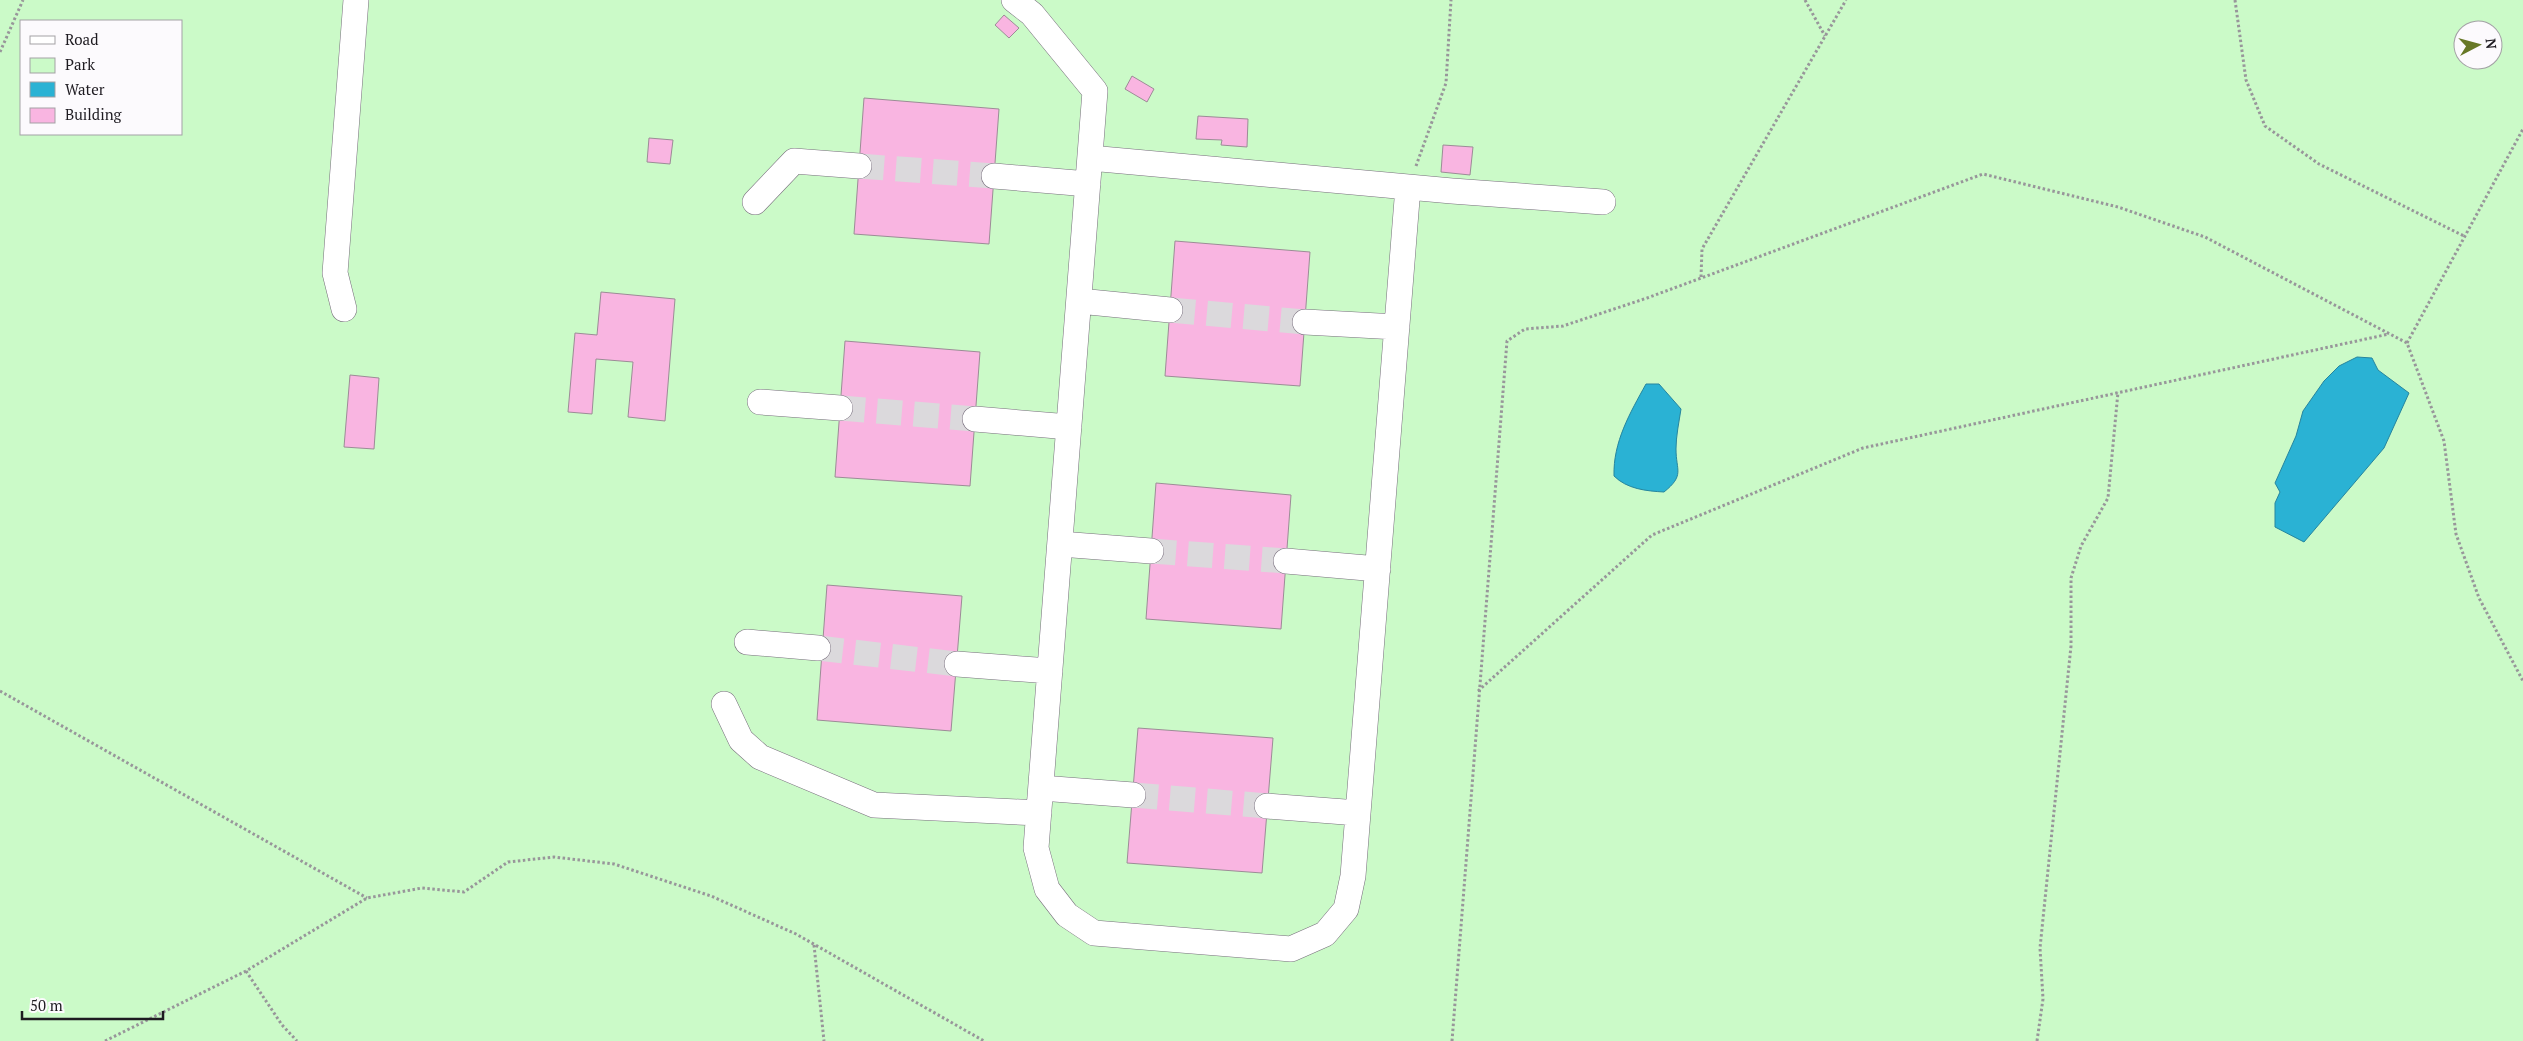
<svg xmlns="http://www.w3.org/2000/svg" width="2523" height="1041" font-family="'PT Serif',serif">
  <style>
    .green { fill: #cbfac8; fill-rule: evenodd }
    .water { fill: #2ab2d4; stroke: #26859e }
    .building { fill: #f9b5e1; stroke: #9c8c96 }
    .lines { fill: none; stroke-linecap: round; stroke-linejoin: round }
    .minor-tunnel { stroke: #dbd9dc; stroke-width: 25; stroke-dasharray: 25 12; stroke-linecap: butt }
    .minor-casing { stroke: #776e7c; stroke-width: 26 }
    .path { stroke: #98969a; stroke-width: 3; stroke-dasharray: 2.5 2.5; stroke-linecap: butt }
    .minor { stroke: #fff; stroke-width: 25 }
  </style>
  <rect width="100%" height="100%" fill="#fcfafd"/>
  <!-- green -->
  <path class="green" d="M0,0H2523V1041H0ZM21,21H181V134H21ZM2463,30H2493V60H2463Z"/>
  <!-- water -->
  <path class="water" d="M2357,357L2372,358L2378,370L2409,393L2384,448L2304,542L2275,527V503L2280,492L2275,483L2296,436L2303,411L2324,381L2339,366Z
    M1646,384H1659L1681,409C1679,422 1676,436 1676,449C1676,471 1685,475 1664,492C1646,491 1627,489 1614,476C1613,442 1630,413 1646,384Z"/>
  <!-- building -->
  <path class="building" d="M1004,15L1019,28L1009,38L995,25Z
    M1132,76L1154,89L1147,102L1125,89Z
    M864,98L999,109L989,244L854,234Z
    M1198,116L1248,119L1247,147L1221,145L1222,140L1196,139Z
    M649,138L673,140L670,164L647,162Z
    M1443,145L1473,147L1470,175L1441,172Z
    M1175,241L1310,252L1300,386L1165,376Z
    M601,292L675,299L665,421L628,417L633,362L596,359L592,414L568,412L575,333L597,335Z
    M845,341L980,352L970,486L835,477Z
    M350,375L379,378L374,449L344,447Z
    M1156,483L1291,495L1281,629L1146,619Z
    M827,585L962,596L951,731L817,720Z
    M1138,728L1273,738L1262,873L1127,863Z"/>
  <g class="lines">
    <!-- minor-tunnel -->
    <path class="minor-tunnel" d="M859,166L994,176
      M1170,310L1305,322
      M840,408L975,419
      M1151,551L1286,561
      M818,648L957,664
      M1133,795L1267,806"/>
    <defs>
      <path id="minor" d="M1014,0L1032,14L1095,91L1036,848L1047,889L1067,915L1094,933L1291,949L1325,934L1346,909L1353,876L1408,187
        M1090,158L1452,191L1603,202
        M994,176L1088,184
        M755,202L794,161L859,166
        M1079,301L1170,310
        M344,309L335,273L356,0
        M1305,322L1397,327
        M760,402L840,408
        M975,419L1069,427
        M1060,544L1151,551
        M1286,561L1378,569
        M747,642L818,648
        M957,664L1050,671
        M724,704L741,740L760,757L874,805L1039,813
        M1041,788L1133,795
        M1267,806L1358,813"/>
    </defs>
    <!-- minor casing -->
    <use href="#minor" class="minor-casing"/>
    <!-- path -->
    <path class="path" d="M1805,0L1825,36
      M2235,0L2246,80L2265,126L2319,164L2464,236
      M0,52L23,0
      M1416,166L1446,83L1451,0
      M1701,277L1702,249L1846,0
      M2407,343L2523,129
      M0,691L367,898
      M1478,691L1652,535L1863,448L2389,334
      M814,945L824,1041
      M246,971L282,1025L297,1041
      M105,1041L246,971L367,898L422,888L464,892L508,862L554,857L614,864L711,896L796,934L984,1041
      M1452,1041L1507,341L1525,329L1563,326L1647,298L1983,174L2118,207L2205,237L2407,343L2444,441L2456,534L2479,598L2523,681
      M2037,1041L2043,999L2040,948L2071,646V578L2081,546L2108,498L2118,392"/>
    <!-- minor -->
    <use href="#minor" class="minor"/>
  </g>
  <!-- legend -->
  <rect x="20" y="20" width="162" height="115" fill="#fcfafd" stroke="#a3a1a5"/>
  <rect x="30" y="36" width="25" height="8" fill="#ffffff" stroke="#a3a1a5"/>
  <text x="65" y="45" font-size="15" fill="#1e1b21">Road</text>
  <rect x="30" y="58" width="25" height="15" fill="#cbfac8" stroke="#a3a1a5"/>
  <text x="65" y="70" font-size="15" fill="#1e1b21">Park</text>
  <rect x="30" y="82" width="25" height="15" fill="#2ab2d4" stroke="#a3a1a5"/>
  <text x="65" y="95" font-size="15" fill="#1e1b21">Water</text>
  <rect x="30" y="108" width="25" height="15" fill="#f9b5e1" stroke="#a3a1a5"/>
  <text x="65" y="120" font-size="15" fill="#1e1b21">Building</text>
  <!-- north arrow -->
  <g transform="translate(2478 45) rotate(84)"><circle r="24" fill="#fcfafd" stroke="#a3a1a5"/>
  <path d="M0-4L9 19L0 12L-9 19Z" fill="#677827"/>
  <text y="-8" font-size="14" font-weight="bold" text-anchor="middle" fill="#1e1b21">N</text>
  </g>
  <!-- scale -->
  <path d="M22 1011v8h141v-8" fill="none" stroke="#1e1b21" stroke-width="2.5"/>
  <text x="30" y="1011" font-size="15" fill="#1e1b21" stroke="#fcfafd" stroke-width="4" paint-order="stroke">50 m</text>
</svg>
